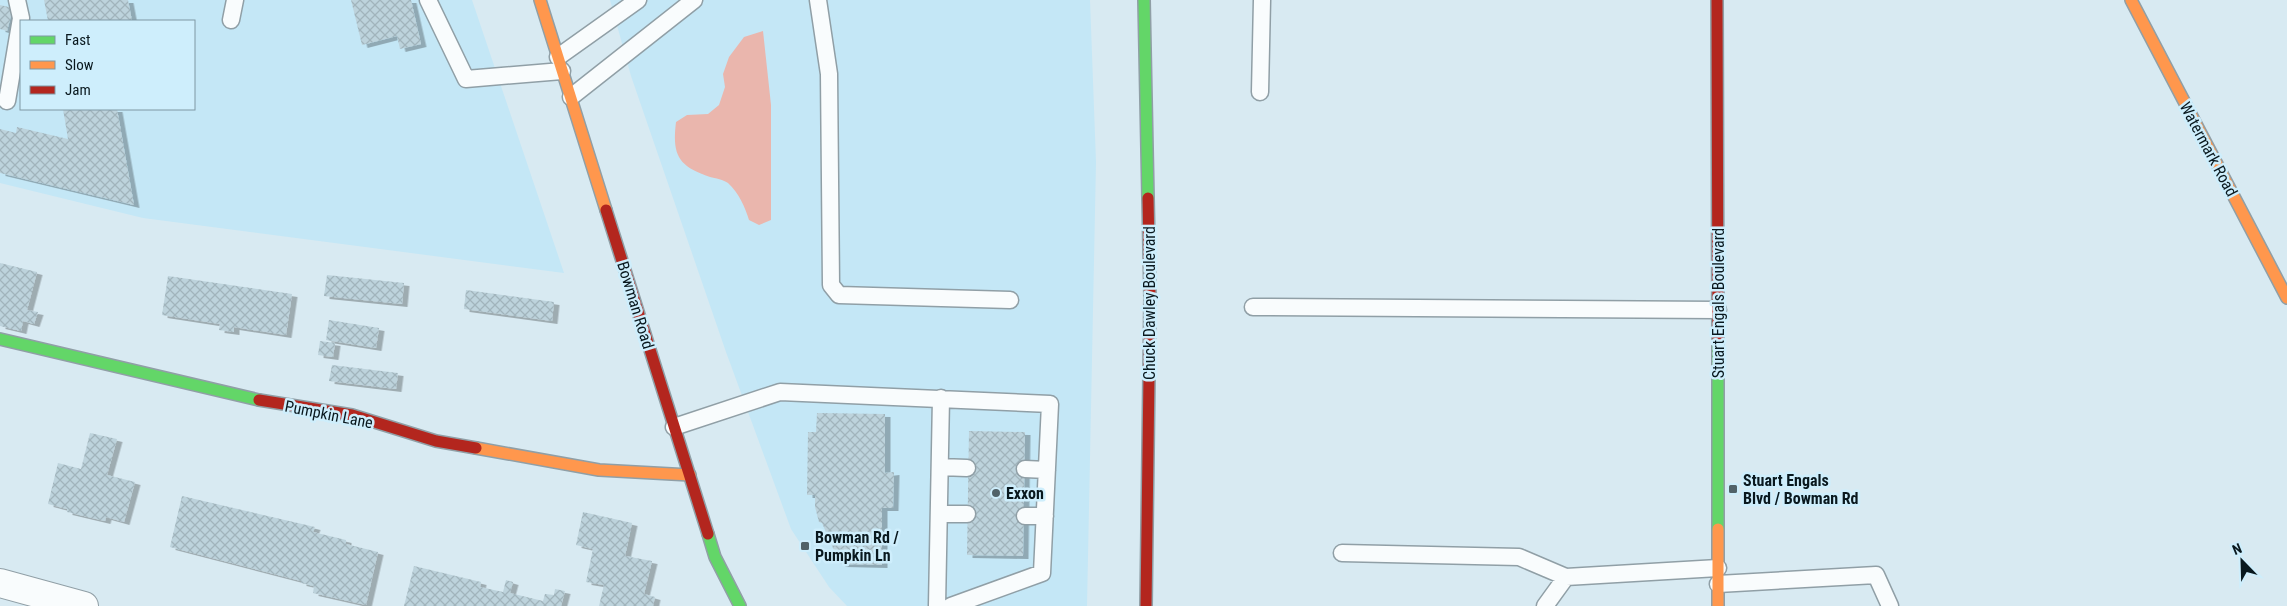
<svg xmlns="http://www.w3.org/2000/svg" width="2287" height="606" font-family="'Roboto Condensed',sans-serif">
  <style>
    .built { fill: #c4e7f6; fill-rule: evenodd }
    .water { fill: #eab6ad }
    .building { fill: url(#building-cross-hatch); filter: url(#shadow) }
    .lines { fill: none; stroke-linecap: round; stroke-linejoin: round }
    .lane-casing { stroke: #909fa6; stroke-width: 19 }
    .street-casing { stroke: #909fa6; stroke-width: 30 }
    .fast-casing { stroke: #909fa6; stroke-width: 14 }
    .slow-casing { stroke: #909fa6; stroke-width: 14 }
    .jam-casing { stroke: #909fa6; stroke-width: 14 }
    .lane { stroke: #f9fcfd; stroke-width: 16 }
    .street { stroke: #f9fcfd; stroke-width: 28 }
    .fast { stroke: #63d668; stroke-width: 11 }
    .slow { stroke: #ff974d; stroke-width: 11 }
    .jam { stroke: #b3261e; stroke-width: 11 }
    .poi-dot { fill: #516268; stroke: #ceeefc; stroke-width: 2 }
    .labels { text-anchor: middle; stroke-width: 5; stroke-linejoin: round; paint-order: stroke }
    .street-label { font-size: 16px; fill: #09181e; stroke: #ceeefc }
    .poi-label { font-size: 16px; font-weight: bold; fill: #09181e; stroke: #ceeefc; text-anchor: start }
  </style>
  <defs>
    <pattern id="building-cross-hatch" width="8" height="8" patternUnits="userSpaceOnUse" patternTransform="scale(1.25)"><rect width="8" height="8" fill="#bdd3dc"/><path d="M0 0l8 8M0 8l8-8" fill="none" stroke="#a1b4bc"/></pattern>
    <filter id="shadow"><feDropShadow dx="5.5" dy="3" stdDeviation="0" flood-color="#0004"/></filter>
  </defs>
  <rect width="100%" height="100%" fill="#d8eaf2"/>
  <!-- built -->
  <path class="built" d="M0,0H472L564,273L143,218L0,183ZM21,21H194V109H21Z
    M610,0H1090L1096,162L1087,606H847L829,587L791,529L726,352L631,76Z"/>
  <!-- water -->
  <path class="water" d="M763,31L771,105V220L759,225L749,220C745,207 739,193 728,183C724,180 715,178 710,177C678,166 672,155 676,122L687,115L708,114L719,105L725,87L723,74L729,57L744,37Z"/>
  <!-- building -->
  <path class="building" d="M44,0H128L132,21H48Z
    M351,0H411L421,44L400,49L397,36L362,45Z
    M0,5L13,8L7,31L0,29Z
    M63,109H117L134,205L0,173V129L16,133L17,127L68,139Z
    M0,263L37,272L27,310L38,312L34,324L23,321L21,331L0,326Z
    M327,275L404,283L402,304L324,296Z
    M168,276L292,294L286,335L234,327V332L219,330L220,324L162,315Z
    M466,290L554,302L552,321L464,309Z
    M329,320L379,328L376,348L326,340Z
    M320,341L335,343L333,357L318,355Z
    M332,365L398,373L396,389L329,381Z
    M817,413L885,414V473L894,472L893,508H882V565L840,564L822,523L819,522L815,507V495H807L808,432H816Z
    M969,431L1025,432L1023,556L967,555Z
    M90,433L117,439L107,475L135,482L124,522L106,517L105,521L67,512V509L48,504L58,463L81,469Z
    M182,496L315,527L313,532L346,540V544L378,552L366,605L313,593L314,586L301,583V581L170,547Z
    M583,512L632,523L625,556L652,561L644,594L655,597L653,606H599L604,585L586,582L593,549L576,545Z
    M414,566L481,582L480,587L503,592L506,580L513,582L510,593L543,601L545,594L554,595L555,589L565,591L561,606H404Z"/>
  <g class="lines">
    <defs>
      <path id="lane" d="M428,0L466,79L562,71
        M818,0L829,74L831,285L839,295L1010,300
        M231,20L235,0
        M558,57L638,0
        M1260,92L1262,0
        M571,97L694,0
        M7,101L21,18L17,0
        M1253,307L1718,310
        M674,427L780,392L1050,404L1042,573L951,606
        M940,467L967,468
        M1025,469L1047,470
        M939,514H967
        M1025,516H1045
        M1342,553L1519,557L1566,577L1718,568
        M1718,584L1876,575L1890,606
        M937,606L941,398
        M1545,606L1566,577"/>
      <path id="street" d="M0,583L84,606"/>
      <path id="fast" d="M1144,0L1148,198
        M0,339L259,400
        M1718,340V529
        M708,534L715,557L740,606"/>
      <path id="slow" d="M540,0L606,210
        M2131,0L2287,298
        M476,448L599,470L690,475
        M1718,529V606"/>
      <path id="jam" d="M1717,0L1718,340
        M606,210L708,534
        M259,400L352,415L436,441L476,448
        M1146,606L1150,297L1148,198"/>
    </defs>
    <!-- lane casing -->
    <use href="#lane" class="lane-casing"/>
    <!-- street casing -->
    <use href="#street" class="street-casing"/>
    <!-- fast casing -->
    <use href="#fast" class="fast-casing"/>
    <!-- slow casing -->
    <use href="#slow" class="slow-casing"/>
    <!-- jam casing -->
    <use href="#jam" class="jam-casing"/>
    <!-- lane -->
    <use href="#lane" class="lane"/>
    <!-- street -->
    <use href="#street" class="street"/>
    <!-- fast -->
    <use href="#fast" class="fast"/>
    <!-- slow -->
    <use href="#slow" class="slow"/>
    <!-- jam -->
    <use href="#jam" class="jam"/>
  </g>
  <!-- markers -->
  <g class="poi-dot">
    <rect x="1728" y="484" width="10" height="10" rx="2.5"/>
    <circle cx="996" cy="493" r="5"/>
    <rect x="800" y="541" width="10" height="10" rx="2.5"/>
  </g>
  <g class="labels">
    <!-- street labels -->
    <g class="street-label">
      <text transform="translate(2209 149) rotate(62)" y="6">Watermark Road</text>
      <text transform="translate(1149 303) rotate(-90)" y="6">Chuck Dawley Boulevard</text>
      <text transform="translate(1718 303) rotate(-90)" y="6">Stuart Engals Boulevard</text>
      <text transform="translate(636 305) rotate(73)" y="6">Bowman Road</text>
      <text transform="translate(329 414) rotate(11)" y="6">Pumpkin Lane</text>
    </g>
    <!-- poi labels -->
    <g class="poi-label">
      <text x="1743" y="486">Stuart Engals<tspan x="1743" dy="18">Blvd / Bowman Rd</tspan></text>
      <text x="1006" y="499">Exxon</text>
      <text x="815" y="543">Bowman Rd /<tspan x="815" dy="18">Pumpkin Ln</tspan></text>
    </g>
  </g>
  <!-- legend -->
  <rect x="20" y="20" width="175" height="90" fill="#ceeefc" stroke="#7f98a3"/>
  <rect x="30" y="36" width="25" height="8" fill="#63d668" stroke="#7f98a3"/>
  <text x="65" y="45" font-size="15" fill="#09181e">Fast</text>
  <rect x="30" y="61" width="25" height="8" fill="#ff974d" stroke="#7f98a3"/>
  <text x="65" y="70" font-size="15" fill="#09181e">Slow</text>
  <rect x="30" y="86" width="25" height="8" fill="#b3261e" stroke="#7f98a3"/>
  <text x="65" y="95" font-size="15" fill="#09181e">Jam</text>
  <!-- north arrow -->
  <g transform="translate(2242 561) rotate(337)" stroke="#ceeefc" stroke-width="4" paint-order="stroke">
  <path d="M0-4L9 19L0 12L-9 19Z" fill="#09181e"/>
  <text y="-8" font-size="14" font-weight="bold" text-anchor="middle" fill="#09181e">N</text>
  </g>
</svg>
